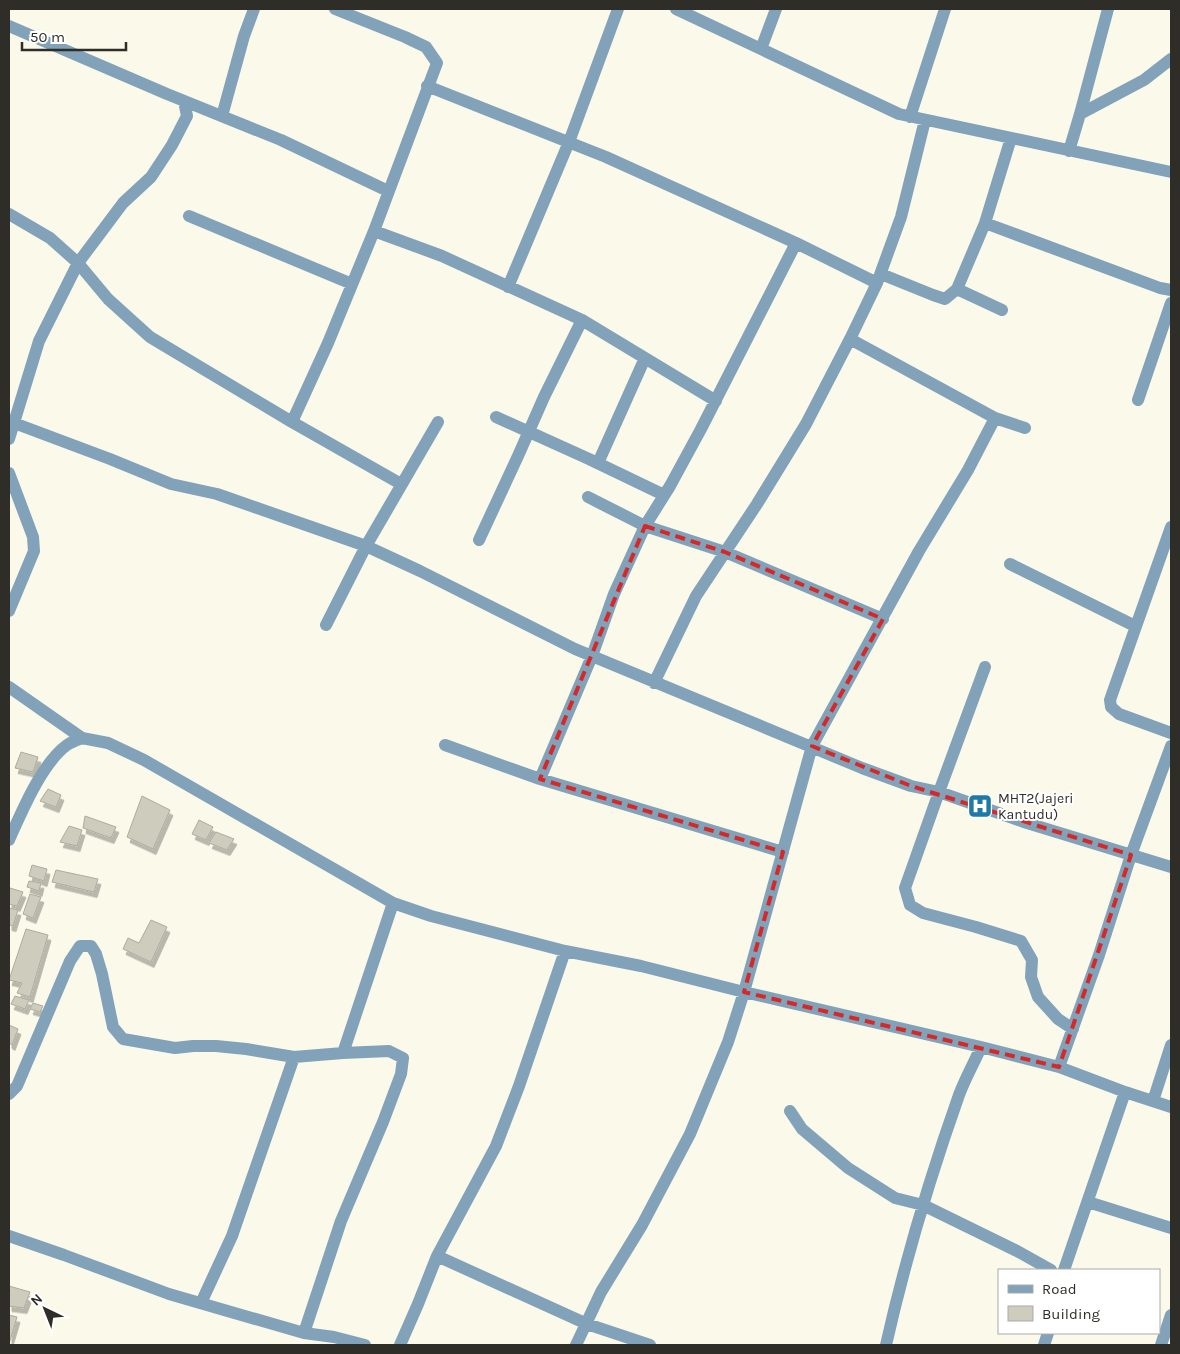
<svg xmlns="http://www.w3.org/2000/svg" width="1180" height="1354" font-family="Karla,sans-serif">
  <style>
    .building { fill: #ceccbd; stroke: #acab9c; filter: url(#shadow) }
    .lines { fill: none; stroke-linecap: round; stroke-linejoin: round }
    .minor { stroke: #81a2b8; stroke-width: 12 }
    .marked { fill: none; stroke: #d62828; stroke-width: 4; stroke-dasharray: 10 6; stroke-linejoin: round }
    .labels { text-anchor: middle; stroke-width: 4; stroke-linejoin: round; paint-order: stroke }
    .poi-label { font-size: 14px; fill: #2e2d27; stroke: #fff; text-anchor: start }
  </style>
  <defs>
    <filter id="shadow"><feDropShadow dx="3" dy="5.5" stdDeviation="0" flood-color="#0004"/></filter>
  </defs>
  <rect width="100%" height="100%" fill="#fbf9ea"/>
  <!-- building -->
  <path class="building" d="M21,752L38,757L33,772L15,768Z
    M48,789L61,795L56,807L40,801Z
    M142,796L170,810L153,849L127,837Z
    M85,816L116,827L111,838L83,828Z
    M199,820L213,827L206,840L192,834Z
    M69,826L82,830L77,846L60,842Z
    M216,832L234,839L227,850L209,843Z
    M32,865L47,869L44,881L29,876Z
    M56,870L98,879L94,892L52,882Z
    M29,881L41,883L39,891L27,887Z
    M10,888L23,892L17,906L9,904V891Z
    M30,894L41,897L33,918L23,914Z
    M9,908L18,910L13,926L9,925Z
    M151,920L167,927L151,962L123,949L128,938L139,943Z
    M26,929L48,935L30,997L17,993L22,983L9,980Z
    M15,996L29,1000L25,1009L11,1004Z
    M33,1003L43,1006L40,1012L30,1009Z
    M9,1025L18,1029L12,1045L9,1043Z
    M9,1286L30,1292L24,1308L9,1306Z
    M9,1315L17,1317L9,1344Z"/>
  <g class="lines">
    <!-- minor -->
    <path class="minor" d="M676,9L899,114L1171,172
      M9,26L167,94L281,140L388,191
      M761,49L776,9
      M427,86L606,157L796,243L877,283
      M1080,114L1144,80L1171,59
      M222,116L244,36L254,9
      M910,117L945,9
      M1069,151L1080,114L1108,9
      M9,214L50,238L78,263L108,299L150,337L292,422L401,484
      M189,216L352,284
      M985,223L1160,288L1171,290
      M374,231L442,256L582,320L716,401
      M881,274L933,295L945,299L957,289L985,223L1011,138
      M508,287L569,142L618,9
      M957,289L1002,310
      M850,339L995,418L1025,428
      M1138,400L1171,303
      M496,417L589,459L664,495
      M292,422L328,343L374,231L437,63L426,47L405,37L335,9
      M14,423L110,459L171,484L217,494L366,546L420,571L575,649L862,768L911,786L939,792L1027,823L1171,867
      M9,439L39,341L78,263L123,203L151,177L172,145L187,116L184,101
      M598,463L645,358
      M9,473L33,537L34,551L9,611
      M588,497L645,526L725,552L883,619
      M1171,527L1110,700L1111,707L1119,714L1171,733
      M479,540L518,456L544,397L582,320
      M1010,564L1135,626
      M326,625L366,546L438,422
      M985,667L939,792L905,888L910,905L923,913L976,927L1021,941L1032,960L1031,977L1038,997L1058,1019L1073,1029
      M654,683L696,596L757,504L806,424L850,339L877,283L901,217L925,120
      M9,687L82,738L108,743L144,760L393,903L431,916L565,951L641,966L744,992L981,1047L1059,1067L1125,1092L1171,1107
      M445,745L540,779L783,852
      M540,779L592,656L614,594L645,526L670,486L701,429L796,243
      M9,840C22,811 42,763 67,745C71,742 77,740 82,738
      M343,1053L393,903
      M1059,1067L1099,955L1131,855L1171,746
      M9,1094L17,1086L70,961L80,946H91L96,954L102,974L113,1027L123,1039L175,1048L193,1046H216L246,1049L294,1057L343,1053L389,1051L403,1058L401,1074L383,1122L341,1221L304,1333
      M1153,1101L1171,1045
      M790,1111L802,1129L848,1168L895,1198L923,1205L1017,1251L1051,1270
      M1088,1202L1171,1228
      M9,1236L64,1255L169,1294L304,1333L334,1337L365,1345
      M437,1256L587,1324L650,1345
      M1064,1270L1125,1092
      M201,1303L232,1236L294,1057
      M400,1345L418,1304L437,1256L496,1146L519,1086L565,951
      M576,1345L601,1292L642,1225L690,1134L728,1042L744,992L812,746L919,551L968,470L995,418
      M886,1345C905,1261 930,1177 959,1095C965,1079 974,1063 981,1047
      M1044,1345L1048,1333
      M1161,1345L1171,1315"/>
  </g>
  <!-- marked area -->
  <path class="marked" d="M645,526L725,552L883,619L812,746L911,786L1131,855L1059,1067L744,992L783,852L540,779Z"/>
  <!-- icons -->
  <defs>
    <symbol id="hospital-square" viewBox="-11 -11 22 22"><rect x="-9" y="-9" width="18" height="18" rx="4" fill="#1f79a7" stroke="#fff"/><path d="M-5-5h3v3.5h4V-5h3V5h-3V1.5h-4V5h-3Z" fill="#fff"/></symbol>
  </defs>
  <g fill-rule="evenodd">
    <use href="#hospital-square" x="966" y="792" width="28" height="28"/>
  </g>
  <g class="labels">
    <!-- poi labels -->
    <g class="poi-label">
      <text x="998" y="803">MHT2(Jajeri<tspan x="998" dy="16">Kantudu)</tspan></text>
    </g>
  </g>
  <!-- border -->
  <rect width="1180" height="1354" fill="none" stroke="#2e2d27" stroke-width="20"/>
  <!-- legend -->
  <rect x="998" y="1269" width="162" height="65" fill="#ffffff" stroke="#ababa9"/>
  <rect x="1008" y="1285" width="25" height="8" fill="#81a2b8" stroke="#ababa9"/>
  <text x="1042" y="1294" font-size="15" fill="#2e2d27">Road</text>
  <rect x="1008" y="1306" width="25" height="15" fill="#ceccbd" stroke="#ababa9"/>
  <text x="1042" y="1319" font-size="15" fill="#2e2d27">Building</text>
  <!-- north arrow -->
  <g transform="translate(45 1309) rotate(317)" stroke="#ffffff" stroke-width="4" paint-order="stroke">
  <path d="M0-4L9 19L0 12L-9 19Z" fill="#2e2d27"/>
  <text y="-8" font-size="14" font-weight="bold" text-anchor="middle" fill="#2e2d27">N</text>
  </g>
  <!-- scale -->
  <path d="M22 42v8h104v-8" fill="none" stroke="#2e2d27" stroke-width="2.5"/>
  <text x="30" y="42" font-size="15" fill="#2e2d27" stroke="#ffffff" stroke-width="4" paint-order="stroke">50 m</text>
</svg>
